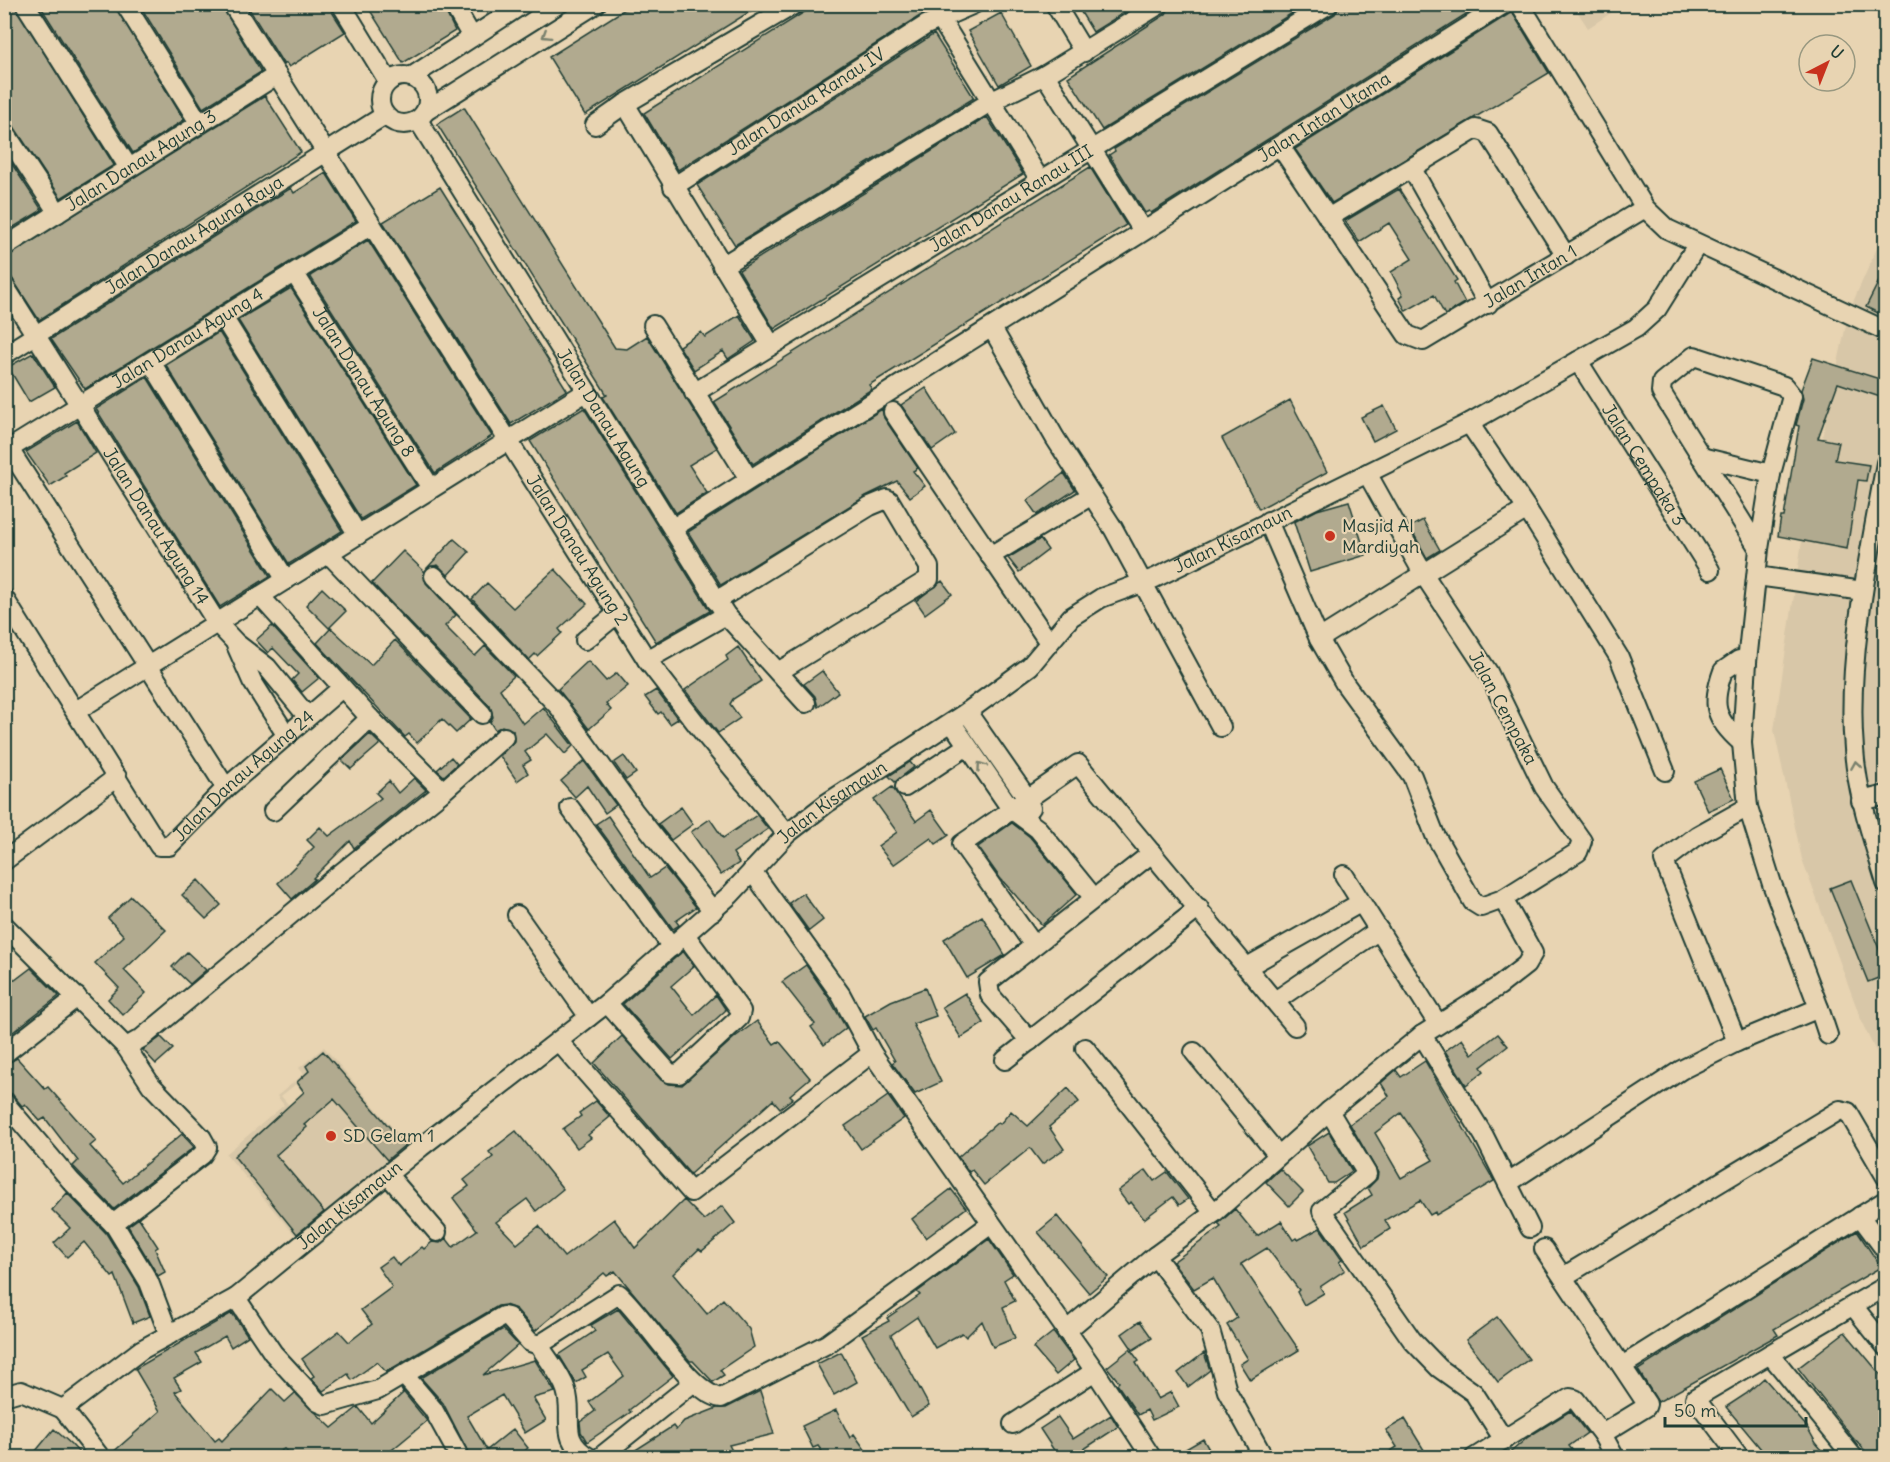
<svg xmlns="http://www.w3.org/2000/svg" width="1890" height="1462" font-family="Delius,sans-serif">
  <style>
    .built { fill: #d8c7a8; fill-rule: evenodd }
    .building { fill: #b1aa8f; stroke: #1f3d34; stroke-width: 1.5; fill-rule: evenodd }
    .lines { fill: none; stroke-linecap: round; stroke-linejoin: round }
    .minor-casing { stroke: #1f3d34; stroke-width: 22 }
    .minor { stroke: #e8d4b2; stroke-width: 18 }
    .oneway { stroke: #79816d }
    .poi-dot { fill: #c8321e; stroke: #e8d4b2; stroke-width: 2 }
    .labels { text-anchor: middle; stroke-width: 4.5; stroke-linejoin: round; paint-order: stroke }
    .street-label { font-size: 18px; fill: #1f3d34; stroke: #e8d4b2 }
    .poi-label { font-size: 18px; fill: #1f3d34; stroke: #e8d4b2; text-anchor: start }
  </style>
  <rect width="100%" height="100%" fill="#e8d4b2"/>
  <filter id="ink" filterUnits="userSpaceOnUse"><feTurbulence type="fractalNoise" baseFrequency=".0167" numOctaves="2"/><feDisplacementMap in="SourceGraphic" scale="12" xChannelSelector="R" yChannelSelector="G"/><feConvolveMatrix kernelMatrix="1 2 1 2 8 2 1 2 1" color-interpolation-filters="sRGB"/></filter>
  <g filter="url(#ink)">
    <!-- built -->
    <path class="built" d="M1573,5H1623L1588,28Z
      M1885,230V1070L1863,1025L1802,859L1774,730L1806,514L1849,311Z
      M324,1047L408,1146L298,1239L226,1154L284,1105L277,1096L304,1074L299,1068ZM324,1051L405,1145L388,1161L306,1067ZM296,1084L315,1106L300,1118L281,1096ZM287,1107L307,1127L253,1176L234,1155ZM279,1159L325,1213L298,1235L253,1182Z"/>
    <!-- building -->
    <path class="building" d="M4,4H14L114,165L61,198L13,125L4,120Z
      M39,4H114L184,120L133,153Z
      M139,4H221L261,72L203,108Z
      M246,4H327L345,32L289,67L286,63L284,65Z
      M366,4H442L455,31L403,63Z
      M633,4H762L585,115L549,57Z
      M817,4H945L920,16L678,170L644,113Z
      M1076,4H1138L1093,32Z
      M1171,4H1307L1102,130L1068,77L1166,14Z
      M1340,4H1482L1151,213L1149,211L1145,213L1109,155L1115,151L1114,149L1335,14Z
      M1512,12L1549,73L1332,203L1295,149Z
      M1001,13L1031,66L999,85L968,31Z
      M934,34L974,98L735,245L697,185Z
      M265,96L301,152L39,320L4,266V258Z
      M464,107L615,348L627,349L647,336L717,448L689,465L707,493L676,513L603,397L607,395L437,124Z
      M987,117L1023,174L774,329L739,270Z
      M4,152L42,210L4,233Z
      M1090,167L1126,225L869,385L872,389L753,464L714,402Z
      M326,173L356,221L85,389L51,339L291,188L294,193Z
      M440,187L567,390L511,424L383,222Z
      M1399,189L1457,280L1454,282L1465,303L1445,315L1434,295L1406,311L1399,298L1403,295L1391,272L1412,259L1389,223L1359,242L1345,221Z
      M368,240L492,436L435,473L310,276Z
      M1886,267V317L1866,307Z
      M291,288L416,485L361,519L238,320Z
      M739,315L755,341L728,359L723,351L694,370L679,346L701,332L705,337Z
      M219,332L342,531L289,564L166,365Z
      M33,353L55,387L29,402L8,367Z
      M1813,358L1886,381V399L1838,383L1818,438L1839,442L1835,460L1869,465L1866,481L1858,480L1847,549L1778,536L1781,517H1784L1799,426L1796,425L1803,399L1801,390Z
      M147,377L270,576L220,607L96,409Z
      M926,388L955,434L932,450L901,405Z
      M1290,400L1327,472L1259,509L1222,438Z
      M1384,406L1396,429L1373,441L1361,417Z
      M584,408L710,611L656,642L530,441Z
      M882,409L884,418L918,468L913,471L925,486L910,497L897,481L866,496L721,585L688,532Z
      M77,421L96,453L64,473L66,476L50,486L26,452Z
      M1064,473L1075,490L1037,515L1027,501Z
      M1349,501L1366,555L1310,572L1294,522L1317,510Z
      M1423,520L1440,550L1427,558L1410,527Z
      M454,539L469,552L448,575L438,565L428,567Z
      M1040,539L1048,550L1019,572L1008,558Z
      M403,551L424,571L426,583L456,615L445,626L475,656L485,646L514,676L500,689L523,724L543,707L573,746L565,754L547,734L525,752L531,760L523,765L528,773L517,781L500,756L514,741L513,730L502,726L495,730L490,722L493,717L490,706L372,583Z
      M555,569L587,604L559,629L562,633L537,656L535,654L529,660L472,599L487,583L513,608Z
      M942,581L952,594L925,614L916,601Z
      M322,588L346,611L329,628L306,605Z
      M272,626L319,678L302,692L292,680L298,674L273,648L268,653L256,640Z
      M331,628L371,665L395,640L471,719L456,733L442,719L417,743L409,734L405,737L317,643Z
      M738,647L761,681L733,699L730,704L740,718L718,733L685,690L728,660L726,656Z
      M588,661L606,681L617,673L628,686L606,704L611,710L589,729L558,689Z
      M822,671L838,692L818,707L815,696L804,684Z
      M656,690L678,719L670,724L661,712L658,714L645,697Z
      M370,734L380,744L351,769L342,760Z
      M624,756L636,773L626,780L614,763Z
      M451,757L457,764L444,776L437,770Z
      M584,761L616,805L605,813L587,786L575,797L561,781Z
      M910,762L914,767L895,782L889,776Z
      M1720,769L1734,799L1708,811L1694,781Z
      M414,778L426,790L354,848L350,841L313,878L315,879L292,899L278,883L314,847L307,840L320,827L329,836L381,798L376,793L389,781L398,793Z
      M892,787L916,821L931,810L949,835L936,844L931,838L893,865L878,846L897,832L874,800Z
      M681,807L693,824L671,840L658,824Z
      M757,815L768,829L733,853L739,863L721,875L691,832L710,819L723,838Z
      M608,816L650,878L665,868L696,907L676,921L679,925L673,929L596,824Z
      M1012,823L1030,837L1077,894L1042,925L1000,878L978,847Z
      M198,880L221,905L206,919L182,895Z
      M1851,880L1886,966V975L1868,982L1830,888Z
      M803,893L823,920L809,931L789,903Z
      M131,896L166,930L124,970L146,993L123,1015L108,999L119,988L95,963L124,936L108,918Z
      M982,916L1005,955L967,978L944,939Z
      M683,951L694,966L671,986L694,1015L716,995L726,1010L672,1059L623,1004Z
      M187,952L206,970L190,984L172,967Z
      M806,965L829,998L846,1028L824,1045L811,1027L815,1024L782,982Z
      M4,968L15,980L31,968L59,996L4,1039Z
      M925,988L936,1016L913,1024L941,1082L915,1094L892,1063L895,1061L876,1028L873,1030L865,1016L891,1001Z
      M965,993L984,1023L961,1038L942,1007Z
      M757,1021L774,1044L779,1041L810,1078L790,1095L793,1098L780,1108L773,1100L690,1174L594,1063L622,1036L661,1080L668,1084L682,1085L735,1037Z
      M1498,1034L1508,1046L1481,1067L1484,1071L1466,1085L1445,1051L1462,1039L1472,1054Z
      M161,1037L173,1049L156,1064L143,1050Z
      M323,1051L405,1145L387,1160L334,1099L304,1125L307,1127L276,1155L324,1212L297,1234L234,1156L304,1092L297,1082L309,1071L306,1066Z
      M17,1058L45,1089L48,1087L96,1141L90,1146L123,1183L182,1134L194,1147L114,1209L73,1166L78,1161L45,1118L40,1121L25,1104L22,1106L12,1094L4,1091V1065Z
      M1425,1061L1494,1181L1436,1215L1435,1212L1430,1215L1420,1200L1385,1220L1390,1229L1364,1246L1345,1212L1372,1195L1368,1188L1377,1179L1378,1173L1350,1124L1389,1096L1381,1083L1396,1070L1401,1077ZM1401,1113L1433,1160L1401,1178L1375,1133Z
      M1068,1088L1079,1102L1049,1127L1064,1149L1042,1164L1030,1148L984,1185L972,1170L969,1172L958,1157L998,1122L1000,1124L1011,1111L1028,1126Z
      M888,1096L904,1118L861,1149L845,1126Z
      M596,1101L610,1117L588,1135L591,1138L577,1148L563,1129L581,1116L579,1113Z
      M516,1131L563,1189L536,1211L527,1199L496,1222L517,1244L539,1226L564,1257L614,1219L635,1248L684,1200L704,1220L722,1206L735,1223L702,1251L699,1249L673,1274L707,1314L723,1299L749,1329L754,1347L720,1370L724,1375L713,1382L693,1361H690L615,1271L607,1276L604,1273L535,1331L516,1309L505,1305L498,1306L386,1372L377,1362L352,1380L348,1374L323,1391L311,1378L314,1376L302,1359L339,1331L349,1342L372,1324L361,1310L392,1287L378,1267L392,1257L399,1266L422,1247L424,1249L432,1242L440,1243L446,1238L453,1247L477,1230L453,1198L469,1186L464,1180L493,1157L489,1152Z
      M1329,1132L1352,1171L1334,1183H1328L1307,1146Z
      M1280,1169L1303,1192L1289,1206L1266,1182Z
      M1146,1170L1154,1181L1167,1172L1188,1199L1179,1205L1173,1197L1144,1219L1131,1202L1128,1204L1118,1191Z
      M951,1189L966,1208L926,1238L912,1219Z
      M67,1193L106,1233L139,1287L150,1316L133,1323L115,1275L112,1277L84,1242L67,1257L54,1243L70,1228L52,1210Z
      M1235,1209L1257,1236L1281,1221L1293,1240L1296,1238L1298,1240L1320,1228L1342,1260L1339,1262L1345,1270L1320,1287L1324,1293L1304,1305L1297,1292L1299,1290L1267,1248L1241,1264L1299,1350L1250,1380L1240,1364L1248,1359L1227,1325L1237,1318L1213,1278L1194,1289L1173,1262L1221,1227L1218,1224Z
      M1057,1216L1108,1277L1089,1293L1038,1232Z
      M139,1218L158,1247L155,1249L165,1272L158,1276L128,1226Z
      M1857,1231L1881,1267L1774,1329L1778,1335L1658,1402L1638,1370Z
      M989,1239L1013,1274L1004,1280L1015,1301L1003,1307L1015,1338L993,1347L982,1321L966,1337L962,1333L935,1348L917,1317L891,1335L929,1406L911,1417L862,1335L889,1321L887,1318L920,1295L917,1292Z
      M618,1309L673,1376L629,1410L631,1412L587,1442L581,1432L580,1422L595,1411L589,1402L624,1376L608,1354L582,1370L586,1377L576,1383L559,1355L595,1331L591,1325Z
      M232,1313L248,1336L231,1347L225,1336L196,1353L202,1362L174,1378L181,1389L175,1392L215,1441L219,1438L222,1441L272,1389L285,1402L295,1393L332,1428L358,1407L371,1423L403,1393L401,1389L427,1421L382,1458H294L284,1449L269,1458H112L111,1454L160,1411L135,1369Z
      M1497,1317L1529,1359L1498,1382L1466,1340Z
      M1140,1321L1152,1338L1133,1350L1122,1334Z
      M503,1329L518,1345L483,1375L535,1360L555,1392L533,1398L546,1420L525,1433L502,1395L467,1416L487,1450L513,1429L528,1448L517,1458H471L443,1403L421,1378Z
      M1053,1332L1074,1360L1056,1375L1033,1348Z
      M1845,1332L1886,1381V1452L1880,1458H1872L1852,1437L1798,1368Z
      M1130,1349L1139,1361L1136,1363L1158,1399L1171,1392L1179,1407L1152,1420L1147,1410L1138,1415L1117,1384L1119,1382L1107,1367Z
      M841,1352L857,1382L834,1395L817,1364Z
      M1204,1353L1210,1370L1188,1387L1178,1373Z
      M1764,1378L1807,1427L1816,1443L1829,1458H1751L1761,1449L1726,1407L1746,1394Z
      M760,1391L774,1434L729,1445L736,1458H623L673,1426L676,1430L684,1421L717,1408H726Z
      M836,1410L850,1438L854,1434L871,1458H827L818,1446L813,1448L802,1426Z
      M1570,1411L1587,1433L1569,1446L1573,1451L1565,1458H1504L1528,1437Z
      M1111,1415L1118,1427L1081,1451L1086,1458H1059L1040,1429L1058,1417L1073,1439Z
      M1405,1419L1429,1458H1380L1397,1447L1386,1430Z
      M54,1429L71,1444L84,1458H30Z
      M1203,1439L1214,1458H1170Z"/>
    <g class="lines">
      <defs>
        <g id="minor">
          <path d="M25,4L129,168"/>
          <path d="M125,4L200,124"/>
          <path id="s1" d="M232,4L647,660L702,731L787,834"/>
          <path d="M341,4L388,81"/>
          <path d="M453,4L472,37"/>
          <path d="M1055,4L1084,52"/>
          <path d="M1520,4L1645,208L1667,229L1886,331"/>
          <path d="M941,20L1040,180"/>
          <path d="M1045,75L1143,231"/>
          <circle cx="404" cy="100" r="24"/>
          <path d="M411,77L523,4"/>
          <path d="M625,104L771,345"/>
          <path d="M426,111L596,4"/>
          <path id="s2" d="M418,120L726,615L806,703"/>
          <path d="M595,125L625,104L795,4"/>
          <path d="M4,131L58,213"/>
          <path id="s3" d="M1280,146L1407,335L1423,341L1645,208"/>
          <path d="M1412,169L1488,304"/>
          <path id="s4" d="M673,187L926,25L974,4"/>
          <path d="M1328,218L1476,129L1488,133L1566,256"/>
          <path id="s5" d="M4,247L277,75"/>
          <path d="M722,266L990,102L1045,75L1160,4"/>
          <path id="s6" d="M295,274L431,488"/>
          <path id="s7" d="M4,285L217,623L236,643L267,667L307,716"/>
          <path d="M223,317L358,535"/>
          <path d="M653,325L749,479"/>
          <path d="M992,328L1055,438L1113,528L1221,727"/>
          <path id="s8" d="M4,355L385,115"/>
          <path id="s9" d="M1578,361L1710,570"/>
          <path d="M151,362L286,580"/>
          <path id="s10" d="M694,393L1329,4"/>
          <path d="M893,412L1048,641"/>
          <path d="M1469,423L1527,509L1619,657L1665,771"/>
          <path d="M9,449L226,788"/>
          <path id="s11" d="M4,452L371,225"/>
          <path d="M1701,457L1771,474"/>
          <path d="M1886,463C1870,552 1846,659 1854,749C1857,795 1873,839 1886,883"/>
          <path d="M1268,521L1319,639L1345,684L1412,776L1435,835L1473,902L1481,907L1503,899"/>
          <path id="s12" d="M673,528L1504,4"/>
          <path d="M328,553L482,714"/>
          <path d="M990,556L1092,495"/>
          <path d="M434,576L559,707L634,811L713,911"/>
          <path d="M1757,576L1863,591"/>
          <path id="s13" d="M4,598L159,846H169L226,788L337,692"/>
          <path d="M716,601L870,506L887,499L890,501L929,567V579L778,672"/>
          <path d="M1319,639L1527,509"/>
          <path d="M585,640L618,613"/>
          <path d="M236,645L252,681L287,736"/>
          <path d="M647,660L726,615"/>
          <path d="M76,711L586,392"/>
          <path d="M967,712L1027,798L1031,808"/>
          <path d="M952,723L1011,809L1038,829L1094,898"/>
          <path d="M1742,743C1714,719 1711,704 1723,671L1739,660L1747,662"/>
          <path d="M905,787L967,746"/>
          <path d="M441,793L504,737"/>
          <path d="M1861,801L1886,795"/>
          <path d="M570,808L672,947"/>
          <path d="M273,811L370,718"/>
          <path d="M4,861L117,777"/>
          <path d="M752,871L841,995L872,1053L1095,1371L1152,1458"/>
          <path d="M1344,875L1438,1024"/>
          <path d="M517,915L589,1017"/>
          <path d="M4,925L126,1047L142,1038L331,881L440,794L439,787L370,718L260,596"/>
          <path d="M1033,944L962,844L1078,764L1295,1026"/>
          <path d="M1247,967L1360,903"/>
          <path d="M1275,1001L1379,930"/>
          <path d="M607,1003L669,1073L679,1074L739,1018L741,1011L686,936"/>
          <path d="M1819,1008L1828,1035"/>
          <path d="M1422,1035L1484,1136L1530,1228"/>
          <path d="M1030,1041L990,995L988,982L1152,853"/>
          <path d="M559,1042L691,1192L872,1053"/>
          <path d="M1737,1042L1664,861L1698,835L1748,807"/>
          <path d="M1085,1048L1214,1213"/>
          <path d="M1194,1052L1278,1155"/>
          <path d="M4,1054L77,997"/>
          <path d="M1005,1060L1199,908"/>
          <path d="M4,1102L71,1181L115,1226L149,1282L169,1335"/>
          <path d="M1329,1111L1367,1174L1322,1211L1412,1340L1439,1368L1474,1393L1504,1440"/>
          <path d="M388,1175L437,1232"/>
          <path d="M1508,1183L1681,1070L1737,1042L1819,1008L1772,884L1748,807L1742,743L1747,662L1759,549L1771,474L1792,396L1784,386L1694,356L1662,382L1661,392L1759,549"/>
          <path d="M1860,1216L1886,1251"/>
          <path d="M113,1224L202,1155L207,1147L202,1138L151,1085L126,1047"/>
          <path d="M1544,1249L1647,1404L1646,1407L1602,1434"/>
          <path d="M1155,1256L1210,1330L1227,1391L1264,1458"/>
          <path d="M1563,1277L1840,1110L1848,1112L1886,1177"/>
          <path d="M236,1298L273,1353L318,1402L325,1405L378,1390L503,1316L508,1317L530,1342L539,1345L619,1294C646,1318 689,1392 721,1398L827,1344L991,1224"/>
          <path d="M1854,1307L1886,1347"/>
          <path d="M1066,1331L1155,1256L1214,1213L1329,1111L1422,1035L1499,986L1526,965L1533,953L1503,899L1578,852L1582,841L1544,787L1488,672L1424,575L1367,473"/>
          <path d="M539,1345C547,1359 561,1374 566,1390C575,1418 557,1439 590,1458"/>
          <path d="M1770,1354L1854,1458"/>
          <path d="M1622,1366L1886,1200"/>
          <path d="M404,1375L433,1409L460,1458"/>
          <path id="s14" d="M4,1396L21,1391L63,1409L141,1350L236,1298L421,1147L607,1003L730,895L787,834L827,803L967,712L1030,666L1071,617L1101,598L1155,578L1469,423L1636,328L1657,309L1697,245"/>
          <path d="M63,1409L101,1458"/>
          <path d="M1013,1424L1095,1371"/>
          <path d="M599,1458L694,1382"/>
          <path d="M1474,1458L1570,1398L1575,1399L1602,1434L1615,1458"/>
          <path d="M1740,1458L1695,1398L1886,1286"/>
        </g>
      </defs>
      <!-- minor casing -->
      <use href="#minor" class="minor-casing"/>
      <!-- minor -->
      <use href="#minor" class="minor"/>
    </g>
    <!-- one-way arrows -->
    <defs><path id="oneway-chevron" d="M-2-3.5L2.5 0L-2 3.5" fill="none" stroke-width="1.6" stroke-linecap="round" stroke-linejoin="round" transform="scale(1.5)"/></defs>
    <g class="oneway">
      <use href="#oneway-chevron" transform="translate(546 35) rotate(148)"/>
      <use href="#oneway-chevron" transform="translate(1856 765) rotate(-99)"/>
      <use href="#oneway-chevron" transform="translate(981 766) rotate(-125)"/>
    </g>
  </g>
  <!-- markers -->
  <g class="poi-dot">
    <circle cx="1330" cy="536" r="6"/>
    <circle cx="331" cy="1136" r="6"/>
  </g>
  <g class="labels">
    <!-- street labels -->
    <g class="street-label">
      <text dy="6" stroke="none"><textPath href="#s4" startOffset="158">Jalan Danua Ranau IV</textPath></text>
      <text dy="6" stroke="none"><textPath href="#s12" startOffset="770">Jalan Intan Utama</textPath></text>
      <text dy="6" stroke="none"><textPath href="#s5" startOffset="162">Jalan Danau Agung 3</textPath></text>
      <text dy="6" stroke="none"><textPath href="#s10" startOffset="372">Jalan Danau Ranau III</textPath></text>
      <text dy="6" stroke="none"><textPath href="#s8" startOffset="225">Jalan Danau Agung Raya</textPath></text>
      <text dy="6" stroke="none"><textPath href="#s3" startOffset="370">Jalan Intan 1</textPath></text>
      <text dy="6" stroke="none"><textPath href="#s11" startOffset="216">Jalan Danau Agung 4</textPath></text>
      <text dy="6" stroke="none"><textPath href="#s6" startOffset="128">Jalan Danau Agung 8</textPath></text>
      <text dy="6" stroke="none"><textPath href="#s2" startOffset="351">Jalan Danau Agung</textPath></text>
      <text dy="6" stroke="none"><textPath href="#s9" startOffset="123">Jalan Cempaka 3</textPath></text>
      <text dy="6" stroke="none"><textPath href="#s7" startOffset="285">Jalan Danau Agung 14</textPath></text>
      <text dy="6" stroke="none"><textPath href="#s14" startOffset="1530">Jalan Kisamaun</textPath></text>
      <text dy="6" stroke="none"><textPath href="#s1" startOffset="646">Jalan Danau Agung 2</textPath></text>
      <text transform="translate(1503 708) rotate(62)" y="6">Jalan Cempaka</text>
      <text dy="6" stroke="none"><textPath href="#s13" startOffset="405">Jalan Danau Agung 24</textPath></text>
      <text dy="6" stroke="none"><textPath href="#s14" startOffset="1046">Jalan Kisamaun</textPath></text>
      <text dy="6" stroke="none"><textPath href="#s14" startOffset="416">Jalan Kisamaun</textPath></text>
    </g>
    <!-- poi labels -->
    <g class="poi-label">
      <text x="1342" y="532">Masjid Al<tspan x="1342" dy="21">Mardiyah</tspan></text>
      <text x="343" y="1142">SD Gelam 1</text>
    </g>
  </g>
  <!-- margin -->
  <rect width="1890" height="1462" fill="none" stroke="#e8d4b2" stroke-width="24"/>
  <rect x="12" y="12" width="1866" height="1438" fill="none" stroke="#1f3d34" stroke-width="2" filter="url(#ink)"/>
  <!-- north arrow -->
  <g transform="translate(1827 63) rotate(42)"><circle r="28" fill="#e8d4b2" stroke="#989880" stroke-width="1.5"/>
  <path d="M0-4.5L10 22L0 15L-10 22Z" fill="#c8321e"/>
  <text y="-9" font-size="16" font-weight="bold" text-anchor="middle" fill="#1f3d34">U</text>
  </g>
  <!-- scale -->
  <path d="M1665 1417v9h141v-9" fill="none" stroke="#1f3d34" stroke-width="3"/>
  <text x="1674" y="1417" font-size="18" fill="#1f3d34" stroke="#e8d4b2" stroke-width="4.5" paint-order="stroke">50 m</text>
</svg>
